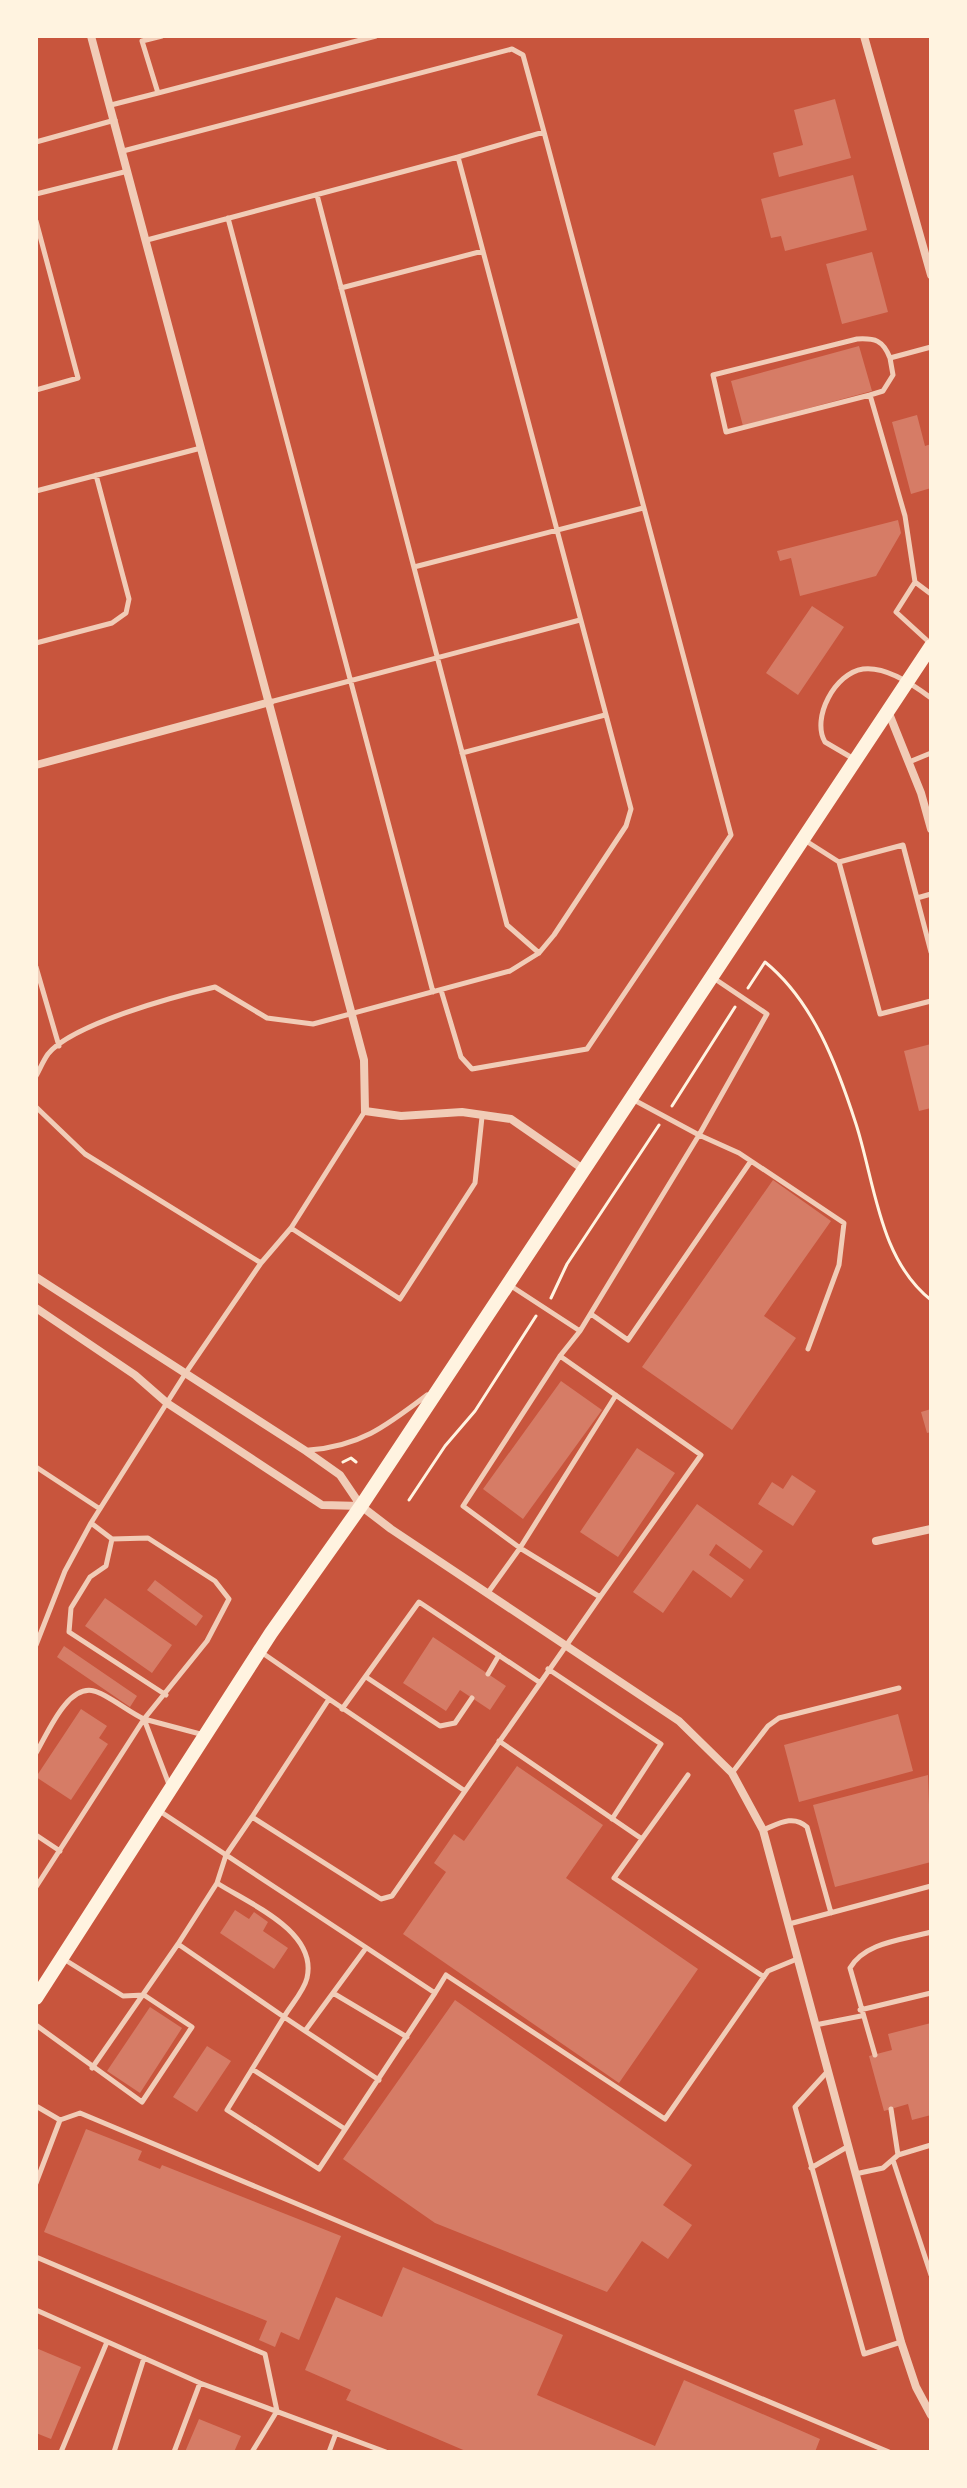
<svg xmlns="http://www.w3.org/2000/svg" width="967" height="2488" font-family="Roboto,sans-serif">
  <style>
    .building { fill: #d67c66 }
    .lines { fill: none; stroke-linecap: round; stroke-linejoin: round }
    .path { stroke: #fff3e0; stroke-width: 3 }
    .service { stroke: #f1ccb7; stroke-width: 5 }
    .minor { stroke: #f1ccb7; stroke-width: 8 }
    .primary { stroke: #fff3e0; stroke-width: 14 }
  </style>
  <rect width="100%" height="100%" fill="#c8553d"/>
  <!-- building -->
  <path class="building" d="M835,99L851,158L779,177L773,153L803,145L794,110Z
    M853,175L867,230L785,251L781,236L771,238L761,199Z
    M872,252L888,312L842,324L826,264Z
    M859,346L872,391L743,426L731,381Z
    M917,415L925,446L931,444V488L911,494L892,422Z
    M898,520L901,533L876,576L800,596L791,558L780,561L777,551Z
    M812,606L844,627L798,695L766,673Z
    M931,1044V1108L919,1111L904,1051Z
    M773,1180L831,1221L764,1316L796,1338L732,1430L642,1367Z
    M561,1381L602,1410L523,1519L483,1489Z
    M931,1409V1432L927,1433L921,1412Z
    M637,1448L675,1473L618,1557L580,1532Z
    M792,1475L816,1491L793,1526L758,1504L772,1482L783,1489Z
    M697,1504L763,1551L750,1569L716,1544L709,1555L744,1580L731,1598L693,1570L663,1613L633,1592Z
    M155,1580L203,1616L196,1626L147,1590Z
    M105,1598L172,1645L152,1673L85,1626Z
    M433,1637L506,1686L490,1710L460,1690L446,1711L403,1683Z
    M64,1646L137,1696L130,1707L57,1657Z
    M81,1709L107,1726L99,1738L108,1744L71,1800L36,1777Z
    M898,1714L913,1771L799,1802L784,1745Z
    M517,1766L603,1825L566,1878L698,1969L619,2083L403,1934L446,1872L434,1863L454,1834L464,1841Z
    M928,1775L931,1862L835,1887L813,1805Z
    M235,1910L249,1919L254,1912L268,1922L263,1931L288,1948L274,1969L220,1933Z
    M455,2000L692,2165L663,2205L692,2225L668,2259L642,2241L607,2292L435,2223L343,2159Z
    M150,2007L182,2028L140,2093L107,2071Z
    M931,2023V2115L912,2120L908,2104L884,2111L869,2056L892,2050L888,2034Z
    M207,2046L231,2061L197,2112L173,2097Z
    M86,2129L142,2151L138,2160L160,2169L162,2165L341,2236L299,2340L281,2332L275,2347L259,2340L267,2321L44,2232Z
    M403,2267L563,2335L537,2395L655,2446L684,2380L820,2439L815,2452H468L346,2400L351,2390L305,2370L336,2297L382,2317Z
    M36,2348L81,2367L51,2439L36,2433Z
    M199,2419L241,2436L234,2452H185Z"/>
  <g class="lines">
    <!-- path -->
    <path class="path" d="M748,988L765,962C813,1001 837,1065 856,1124C875,1183 879,1259 931,1300
      M672,1106L735,1007
      M551,1298L567,1264L659,1125
      M343,1462L351,1458L356,1462
      M409,1500L445,1446L475,1411L536,1316"/>
    <!-- service -->
    <path class="service" d="M158,93L376,36
      M111,105L158,93L142,41L162,36
      M36,142L115,120
      M123,151L512,49L523,55L544,132
      M36,194L128,171
      M317,195L507,925L539,953
      M228,218L433,992
      M36,221L78,378L36,390
      M341,288L483,251
      M931,347L890,358L893,375L883,391L870,395L905,516L915,582L931,594
      M870,395L726,432L713,375L857,339C875,338 883,340 890,358
      M36,491L201,448
      M414,567L643,508
      M915,582L896,612L931,644
      M36,643L112,623L126,613L129,599L96,475
      M270,702L580,620
      M462,753L605,715
      M854,759L825,742C811,718 835,673 863,669C886,666 914,685 931,698
      M909,762L931,753
      M806,841L839,862
      M917,898L931,894
      M931,952L903,845L839,862L880,1014L931,1001
      M36,967L59,1046
      M715,979L767,1014L699,1135L739,1153L844,1223L839,1265L808,1349
      M441,990L461,1057L472,1069L587,1049L731,835L544,132L458,157
      M36,1076C40,1069 43,1061 48,1054C72,1024 176,996 215,987L267,1018L313,1024L510,971L539,953L554,935L626,826L631,809L458,157L147,240
      M36,1107L85,1154L261,1263
      M291,1228L400,1299L475,1183L482,1117
      M591,1314L628,1340L751,1161
      M580,1331L699,1135L634,1100
      M560,1356L701,1455L600,1597L520,1548L616,1395
      M309,1450C361,1446 386,1426 427,1395
      M36,1467L100,1509
      M112,1539L106,1566L90,1577L71,1608L69,1632L166,1695
      M487,1594L520,1548L463,1506L560,1356L580,1331L511,1286
      M36,1645L65,1571L91,1523L187,1371L261,1263L291,1228L365,1111
      M261,1652L329,1699L252,1817L381,1899L392,1896L600,1597
      M548,1669L661,1744L612,1819
      M488,1674L499,1655
      M366,1677L440,1726L455,1723L472,1698
      M329,1699L465,1791
      M342,1709L419,1602L539,1682
      M499,1741L642,1839
      M36,1753C47,1735 67,1684 94,1691C107,1694 130,1713 144,1719
      M732,1773L768,1726L779,1718L899,1688
      M688,1775L614,1878L764,1977
      M170,1787L144,1719L204,1735
      M158,1810C250,1871 343,1932 435,1993L319,2169L227,2110L284,2017L178,1944L217,1883L226,1855L252,1817
      M763,1830C778,1824 793,1814 807,1827L831,1913
      M36,1835L60,1851
      M217,1883C248,1903 318,1931 307,1978C304,1991 291,2005 284,2017L305,2031L366,1948
      M36,1887L144,1719L207,1641L229,1599L215,1581L148,1538L112,1539L91,1523
      M789,1924L931,1886
      M333,1993L407,2037
      M435,1993L446,1975L665,2119L768,1971L797,1959
      M860,2010L931,1993
      M36,2025L142,2102L192,2027L144,1995L123,1996L62,1958
      M815,2025L861,2016
      M305,2031L379,2080
      M875,2055L850,1968C865,1942 903,1940 931,1932
      M92,2068L178,1944
      M252,2069L345,2129
      M827,2072L795,2107L864,2354L901,2342
      M36,2106L60,2120L36,2183
      M60,2120L80,2113L889,2452
      M898,2155L931,2145
      M893,2160L931,2275
      M811,2168L847,2147
      M855,2174L883,2168L898,2155L891,2109
      M36,2257L265,2354L277,2411L252,2452
      M36,2310L200,2383L386,2452
      M61,2452L107,2342
      M114,2452L144,2358
      M174,2452L200,2383
      M329,2452L336,2433"/>
    <!-- minor -->
    <path class="minor" d="M91,36L364,1060L365,1111L401,1116L462,1112L511,1119L583,1169
      M864,36L931,275
      M888,711L921,793L931,829
      M36,765L270,702
      M36,1277L306,1451L340,1475L361,1506L391,1529L679,1721L732,1773L763,1830L901,2342L916,2387L931,2415
      M36,1308L135,1375L167,1403L322,1505L361,1506
      M876,1541L931,1529"/>
    <!-- primary -->
    <path class="primary" d="M36,1998L271,1633L361,1506L931,646"/>
  </g>
  <!-- border -->
  <rect width="967" height="2488" fill="none" stroke="#fff3e0" stroke-width="76"/>
</svg>
